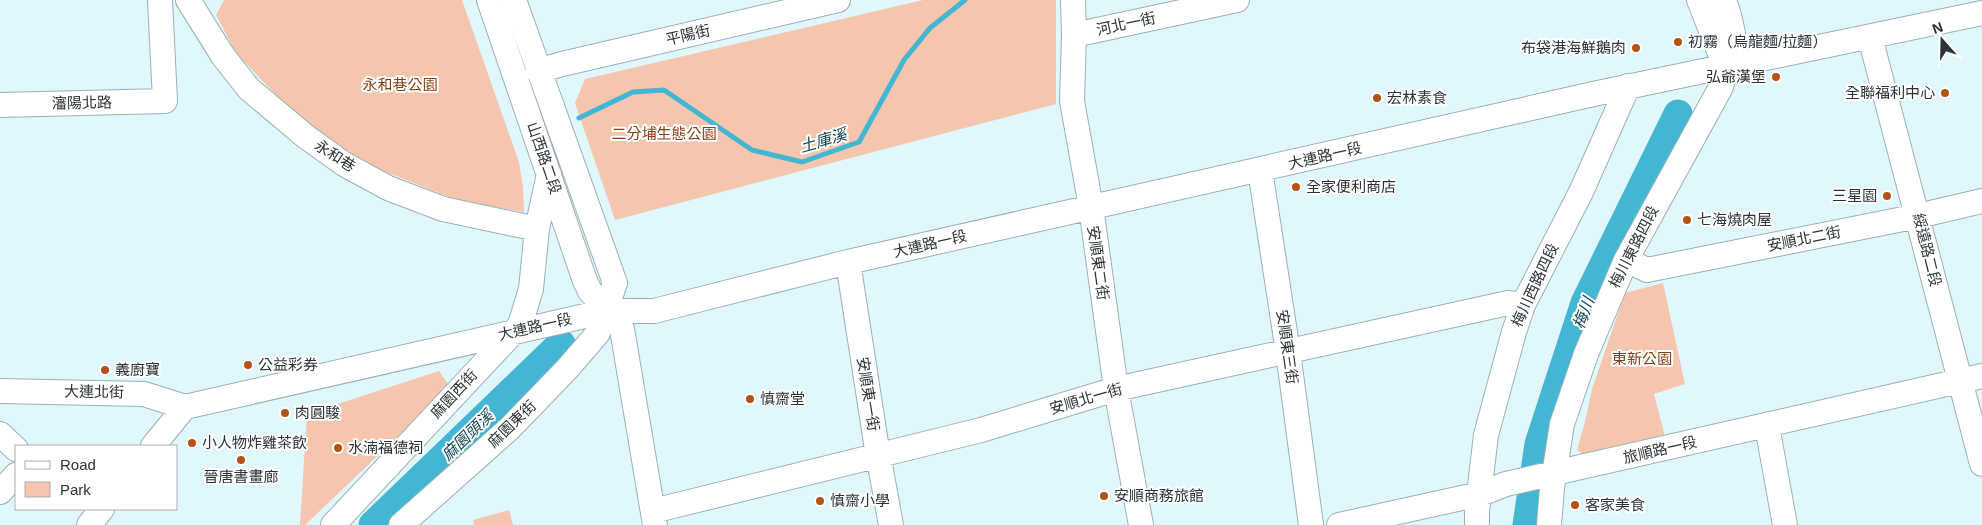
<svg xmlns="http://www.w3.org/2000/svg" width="1982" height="525" font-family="Helvetica,'Noto Sans TC',sans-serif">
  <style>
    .park { fill: #f6c5ad }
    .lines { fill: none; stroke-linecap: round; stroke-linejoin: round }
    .stream { stroke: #42b6d3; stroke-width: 5 }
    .river { stroke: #42b6d3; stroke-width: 29 }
    .minor-casing { stroke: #9bb0b6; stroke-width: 26 }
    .minor { stroke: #fff; stroke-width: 24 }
    .poi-dot { fill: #b45216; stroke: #fff; stroke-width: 2 }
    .labels { text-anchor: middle; stroke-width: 4; stroke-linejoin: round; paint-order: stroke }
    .street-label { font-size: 15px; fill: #2b3336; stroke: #fff }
    .poi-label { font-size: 15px; fill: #2b3336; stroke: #fff; text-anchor: start }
    .park-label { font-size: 15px; fill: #863e14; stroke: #fff }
    .water-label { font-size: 16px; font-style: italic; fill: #0b3f4c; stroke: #fff }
  </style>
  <rect width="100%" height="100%" fill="#e1f7fe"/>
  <!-- park -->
  <path class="park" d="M224,0H462L519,162L523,187L524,212L459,201L338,153L272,91L236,53L216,15Z
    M923,0H1056V104L615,220L575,103L585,79Z
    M1663,283L1685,384L1654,394L1665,437L1587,458L1577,450L1586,418L1592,389L1625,293Z
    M439,371L450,387L305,525H300L307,414Z
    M509,510L513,525H474L473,520Z"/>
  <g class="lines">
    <!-- stream -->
    <path class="stream" d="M579,118L633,92L664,90L752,150L802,162L859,142L904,60L930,28L965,0"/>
    <!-- river -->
    <path class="river" d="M373,525L561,344
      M1527,525L1539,444L1585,303L1678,114"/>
    <defs>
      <path id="minor" d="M188,0L223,56L249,89L305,136L344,164L388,188L443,209L537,229
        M489,0L585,281L590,291L622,329L655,525
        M1073,0L1074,35L1072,101L1091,207L1116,389L1141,525
        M1699,0L1725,66
        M1074,35L1237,0
        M1870,37L1982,464
        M538,71L562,64L838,0
        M0,105L165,101L160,0
        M1260,170L1288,352L1311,525
        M1626,260L1647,270L1918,216L1982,201
        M848,262L876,443L891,525
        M0,391L144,394L185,407
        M1767,426L1785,525
        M0,434L16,449
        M153,446L185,407L607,311H654L848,262L1598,93L1982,13
        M0,492L16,475
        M653,511L981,430L1116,389L1508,303L1523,305
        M89,525L102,509
        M333,525L520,325L531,289L537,229L549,174
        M401,525L510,428L567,369L598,333L615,283L514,0
        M1339,525L1480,494L1506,484L1982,376
        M1477,525V511L1486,435L1514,332L1523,305L1581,192L1628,86
        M1549,525L1552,488L1562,424L1586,354L1626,260L1721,87L1732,44L1733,33L1729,15L1724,0"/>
    </defs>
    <!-- minor casing -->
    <use href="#minor" class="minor-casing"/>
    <!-- minor -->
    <use href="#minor" class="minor"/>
  </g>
  <!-- markers -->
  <g class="poi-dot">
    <circle cx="1678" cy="42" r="5"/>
    <circle cx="1636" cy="48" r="5"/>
    <circle cx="1776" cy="77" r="5"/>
    <circle cx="1945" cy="93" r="5"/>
    <circle cx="1377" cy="98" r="5"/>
    <circle cx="1296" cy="187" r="5"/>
    <circle cx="1887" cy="196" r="5"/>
    <circle cx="1687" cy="220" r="5"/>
    <circle cx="248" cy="365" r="5"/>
    <circle cx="105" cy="370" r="5"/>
    <circle cx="750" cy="399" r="5"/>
    <circle cx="285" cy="413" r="5"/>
    <circle cx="192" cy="443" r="5"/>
    <circle cx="338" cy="448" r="5"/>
    <circle cx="241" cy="460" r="5"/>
    <circle cx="1104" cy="496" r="5"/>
    <circle cx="820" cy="501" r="5"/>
    <circle cx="1575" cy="505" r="5"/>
  </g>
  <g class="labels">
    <!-- street labels -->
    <g class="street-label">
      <text transform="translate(1126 24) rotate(-12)" y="5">河北一街</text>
      <text transform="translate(688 35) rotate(-13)" y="5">平陽街</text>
      <text transform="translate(82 103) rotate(-1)" y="5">瀋陽北路</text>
      <text transform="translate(335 156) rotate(33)" y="5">永和巷</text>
      <text transform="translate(1325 156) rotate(-13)" y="5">大連路一段</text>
      <text transform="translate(544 158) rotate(71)" y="5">山西路二段</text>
      <text transform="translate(1804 239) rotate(-11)" y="5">安順北二街</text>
      <text transform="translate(930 244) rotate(-13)" y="5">大連路一段</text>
      <text transform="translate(1634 247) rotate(-63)" y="5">梅川東路四段</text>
      <text transform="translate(1927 250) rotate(76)" y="5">綏遠路二段</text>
      <text transform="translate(1098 263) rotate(82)" y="5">安順東二街</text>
      <text transform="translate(1535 285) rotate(-65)" y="5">梅川西路四段</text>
      <text transform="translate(535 327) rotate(-13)" y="5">大連路一段</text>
      <text transform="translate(1287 347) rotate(82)" y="5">安順東三街</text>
      <text transform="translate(94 392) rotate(1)" y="5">大連北街</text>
      <text transform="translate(454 394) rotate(-47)" y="5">麻園西街</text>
      <text transform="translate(868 394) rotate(81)" y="5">安順東一街</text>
      <text transform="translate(1086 399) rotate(-16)" y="5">安順北一街</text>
      <text transform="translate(512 424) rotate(-44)" y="5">麻園東街</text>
      <text transform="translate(1660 450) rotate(-13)" y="5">旅順路一段</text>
    </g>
    <!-- poi labels -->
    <g class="poi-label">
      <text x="1688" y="47">初霧（烏龍麵/拉麵）</text>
      <text x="1626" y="53" text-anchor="end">布袋港海鮮鵝肉</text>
      <text x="1766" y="82" text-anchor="end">弘爺漢堡</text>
      <text x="1935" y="98" text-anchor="end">全聯福利中心</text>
      <text x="1387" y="103">宏林素食</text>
      <text x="1306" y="192">全家便利商店</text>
      <text x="1877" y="201" text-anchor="end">三星園</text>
      <text x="1697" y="225">七海燒肉屋</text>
      <text x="258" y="370">公益彩券</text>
      <text x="115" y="375">義廚寶</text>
      <text x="760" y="404">慎齋堂</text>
      <text x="295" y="418">肉圓駿</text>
      <text x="202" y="448">小人物炸雞茶飲</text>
      <text x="348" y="453">水湳福德祠</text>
      <text x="241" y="482" text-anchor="middle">晉唐書畫廊</text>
      <text x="1114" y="501">安順商務旅館</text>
      <text x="830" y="506">慎齋小學</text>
      <text x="1585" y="510">客家美食</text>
    </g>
    <!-- park labels -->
    <g class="park-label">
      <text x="400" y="90">永和巷公園</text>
      <text x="664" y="139">二分埔生態公園</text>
      <text x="1642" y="364">東新公園</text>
    </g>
    <!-- water labels -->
    <g class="water-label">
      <text transform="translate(823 140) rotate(-16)" y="6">土庫溪</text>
      <text transform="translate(1583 313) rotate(-70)" y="6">梅川</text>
      <text transform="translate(467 435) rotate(-44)" y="6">麻園頭溪</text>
    </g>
  </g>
  <!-- legend -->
  <rect x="15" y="445" width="162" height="65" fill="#ffffff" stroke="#aaadaf"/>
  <rect x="25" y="461" width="25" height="8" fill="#ffffff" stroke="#aaadaf"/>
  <text x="60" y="470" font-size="15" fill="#2b3336">Road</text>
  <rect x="25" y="482" width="25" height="15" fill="#f6c5ad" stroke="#aaadaf"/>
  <text x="60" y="495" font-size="15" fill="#2b3336">Park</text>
  <!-- north arrow -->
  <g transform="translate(1942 40) rotate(340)" stroke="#ffffff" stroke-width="4" paint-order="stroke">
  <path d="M0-4L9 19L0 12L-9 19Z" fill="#2b3336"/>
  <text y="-8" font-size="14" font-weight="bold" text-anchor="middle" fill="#2b3336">N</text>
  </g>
</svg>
